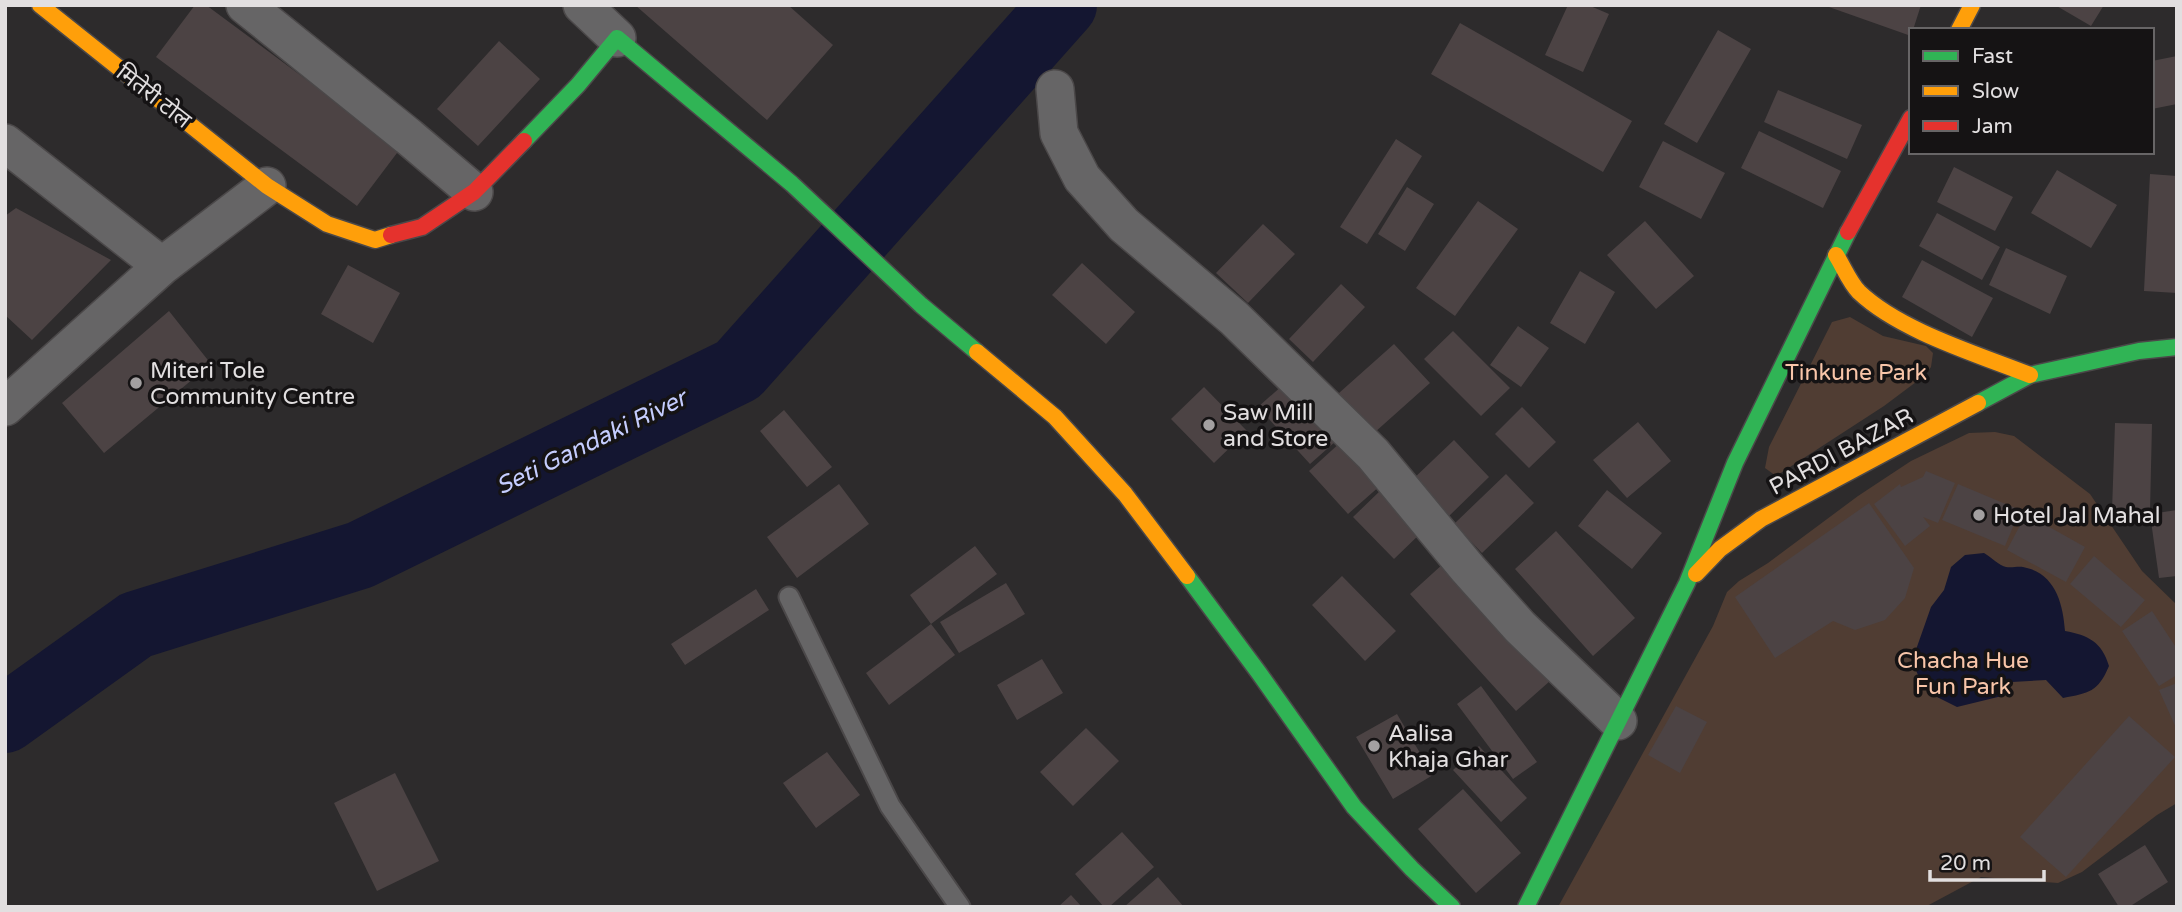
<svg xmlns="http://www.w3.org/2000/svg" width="2182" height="912" font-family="'Varela Round','Noto Sans Devanagari',sans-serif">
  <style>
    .green { fill: #503d33 }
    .water { fill: #141631 }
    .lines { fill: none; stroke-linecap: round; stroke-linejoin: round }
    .river { stroke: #141631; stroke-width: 68 }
    .building { fill: #4c4344 }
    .lane-casing { stroke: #4b4849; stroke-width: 23 }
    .street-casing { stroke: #4b4849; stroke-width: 40 }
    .fast-casing { stroke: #4b4849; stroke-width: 19 }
    .slow-casing { stroke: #4b4849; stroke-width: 19 }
    .jam-casing { stroke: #4b4849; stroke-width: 19 }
    .lane { stroke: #666566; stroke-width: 19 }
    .street { stroke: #666566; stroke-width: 37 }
    .fast { stroke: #30b455; stroke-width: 16 }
    .slow { stroke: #ff9f0a; stroke-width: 16 }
    .jam { stroke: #e5322d; stroke-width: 16 }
    .poi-dot { fill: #a3a0a1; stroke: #151314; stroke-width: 2.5 }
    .labels { text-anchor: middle; stroke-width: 7; stroke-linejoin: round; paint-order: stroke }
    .street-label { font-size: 23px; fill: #e2dfe0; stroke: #151314 }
    .poi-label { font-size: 23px; fill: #e2dfe0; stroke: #151314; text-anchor: start }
    .park-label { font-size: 23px; fill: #f8c5a9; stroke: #151314 }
    .water-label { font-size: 24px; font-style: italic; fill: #c5cdfe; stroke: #151314 }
  </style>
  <rect width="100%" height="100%" fill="#2d2b2c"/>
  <!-- green -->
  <path class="green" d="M1850,317L1883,336L1926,346L1933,353L1931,367L1924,376L1884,406L1776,476L1765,468L1769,447L1832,322Z
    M1995,432L2014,436L2090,494L2142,571L2177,605V803L2157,815L2082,872L2058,883L1981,877L1925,907H1558L1713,626L1727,592L1739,581L1768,563L1858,496L1911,461L1969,433Z"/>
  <!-- water -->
  <path class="water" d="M1984,553C1991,557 2000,566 2006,567C2012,568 2018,566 2023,567C2055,573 2063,603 2065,631C2088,635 2102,642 2109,666C2098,692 2089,693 2063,698L2046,680L2012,682L2002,696L1957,707L1935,696L1921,682L1912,661L1931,607L1944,590L1951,567L1965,555Z"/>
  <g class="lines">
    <!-- river -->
    <path class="river" d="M5,719L136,625L360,555L738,370L1063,5"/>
  </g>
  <!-- building -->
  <path class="building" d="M195,5H206L400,149L357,206L156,57Z
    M635,5H788L833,45L767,120Z
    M1568,5H1588L1609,14L1583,72L1545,55Z
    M1830,5H1921L1913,30H1911V36L1829,7Z
    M2055,5H2104L2091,26Z
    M1460,23L1632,121L1603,172L1431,74Z
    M1718,30L1751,49L1697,143L1664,124Z
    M499,41L540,79L478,146L437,109Z
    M2177,56V104L2152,109V61Z
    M1778,90L1862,125L1847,159L1764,122Z
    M1759,131L1841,171L1823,208L1741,168Z
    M1396,139L1422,156L1367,244L1340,227Z
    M1663,141L1725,173L1701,219L1639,187Z
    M1954,167L2013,197L1995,231L1937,202Z
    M2057,170L2117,205L2091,248L2031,213Z
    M2150,174L2177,176V293L2144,291Z
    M1407,187L1434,204L1405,251L1378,234Z
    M1478,201L1518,229L1455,316L1416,288Z
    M16,208L111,260L32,340L5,315V216Z
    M1937,213L2000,247L1982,280L1919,246Z
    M1645,221L1694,276L1656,309L1607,255Z
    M1263,224L1295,254L1248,303L1216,273Z
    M2006,248L2067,276L2050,314L1989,285Z
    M1922,260L1993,298L1972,337L1902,297Z
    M1082,263L1135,312L1106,344L1052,295Z
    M348,265L400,293L373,343L321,314Z
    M1580,271L1615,292L1585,344L1550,323Z
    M1341,284L1365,307L1313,362L1289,339Z
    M169,311L211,364L104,453L62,403Z
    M1518,326L1549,348L1521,387L1490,365Z
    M1453,331L1510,388L1481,416L1424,359Z
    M1394,344L1430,383L1365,441L1330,401Z
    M1284,384L1336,441L1310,464L1258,407Z
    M1204,387L1247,431L1214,463L1171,419Z
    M1522,407L1556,442L1529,468L1495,434Z
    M784,410L832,467L807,487L760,431Z
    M1638,422L1671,461L1627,498L1593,460Z
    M2115,423L2152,424L2150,512L2112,511Z
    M1454,440L1489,477L1447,518L1411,481Z
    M1342,441L1381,485L1348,514L1309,471Z
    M1926,471L1955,483L1938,523L1923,517L1930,526L1905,546L1874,504L1900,484L1901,487L1923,477Z
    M1506,474L1534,503L1482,553L1454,524Z
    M839,484L869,524L797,578L767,537Z
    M1958,484L2020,510L2005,546L1942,520Z
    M1382,489L1423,531L1394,559L1353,517Z
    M1607,490L1662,533L1632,569L1578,526Z
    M1869,503L1914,568L1905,598L1885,620L1855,630L1833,621L1775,658L1735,597Z
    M2177,510V576L2159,578L2150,514Z
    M2026,514L2085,547L2066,582L2007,550Z
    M1556,531L1635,618L1593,656L1515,569Z
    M975,546L997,574L931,624L955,655L889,705L866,673L931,624L910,595Z
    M2094,556L2145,600L2121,627L2070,584Z
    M1444,563L1550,681L1516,711L1410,594Z
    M1342,576L1396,631L1365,661L1312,605Z
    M1006,583L1025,614L959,653L940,622Z
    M756,589L769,610L685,665L671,644Z
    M2152,611L2177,649V675L2159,686L2122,631Z
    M1042,659L1063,693L1017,720L997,685Z
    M2177,683V730L2159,690Z
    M1481,686L1537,762L1513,779L1457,704Z
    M1676,706L1707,722L1680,773L1648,755Z
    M1397,714L1433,775L1393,799L1356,737Z
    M2129,716L2175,757L2066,877L2020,837Z
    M1086,728L1119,761L1073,806L1040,772Z
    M1479,746L1527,798L1501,822L1453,770Z
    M827,752L860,795L816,828L783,783Z
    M395,773L439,861L377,891L334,803Z
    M1463,789L1521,853L1476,893L1418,829Z
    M1122,832L1154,867L1109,907H1104L1075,874Z
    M2145,845L2168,882L2129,907H2119L2098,874Z
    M1158,877L1184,907H1124Z
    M1071,895L1082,907H1058Z"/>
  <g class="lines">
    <defs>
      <path id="lane" d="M789,597L890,806L960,907"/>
      <path id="street" d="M245,5L409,137L474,192
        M582,5L617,38
        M1055,89L1059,133L1082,178L1124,225L1234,318L1373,454L1468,569L1520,627L1618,721
        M5,143L162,266
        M5,407L162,266L267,186"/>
      <path id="fast" d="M524,141L578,85L617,38L792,184L921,305L977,352
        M1978,403L2030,375L2139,351L2177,347
        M1187,576L1259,673L1354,807L1412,869L1452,907
        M1526,907L1687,583L1735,463L1848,232"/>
      <path id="slow" d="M40,5L267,186L327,224L375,240L391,235
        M1959,30L1972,5
        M1836,255C1843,266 1850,283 1859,292C1900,331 1977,354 2030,375
        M977,352L1055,417L1125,494L1187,576
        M1696,574L1720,549L1761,519L1978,403"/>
      <path id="jam" d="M1848,232L1911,118
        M391,235L422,227L474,192L524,141"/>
    </defs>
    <!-- lane casing -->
    <use href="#lane" class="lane-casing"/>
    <!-- street casing -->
    <use href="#street" class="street-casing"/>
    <!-- fast casing -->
    <use href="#fast" class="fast-casing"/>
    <!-- slow casing -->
    <use href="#slow" class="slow-casing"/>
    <!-- jam casing -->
    <use href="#jam" class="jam-casing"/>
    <!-- lane -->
    <use href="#lane" class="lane"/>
    <!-- street -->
    <use href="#street" class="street"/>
    <!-- fast -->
    <use href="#fast" class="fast"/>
    <!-- slow -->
    <use href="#slow" class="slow"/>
    <!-- jam -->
    <use href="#jam" class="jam"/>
  </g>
  <!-- markers -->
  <g class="poi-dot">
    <circle cx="136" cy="383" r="7"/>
    <circle cx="1209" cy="425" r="7"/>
    <circle cx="1979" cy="515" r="7"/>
    <circle cx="1374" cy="746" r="7"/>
  </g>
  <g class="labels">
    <!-- street labels -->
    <g class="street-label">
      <text transform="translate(154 96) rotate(38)" y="8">मितेरी टोल</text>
      <text transform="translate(1841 451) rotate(-28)" y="8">PARDI BAZAR</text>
    </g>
    <!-- poi labels -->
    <g class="poi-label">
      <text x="150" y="378">Miteri Tole<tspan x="150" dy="26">Community Centre</tspan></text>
      <text x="1223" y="420">Saw Mill<tspan x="1223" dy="26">and Store</tspan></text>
      <text x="1993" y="523">Hotel Jal Mahal</text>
      <text x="1388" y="741">Aalisa<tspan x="1388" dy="26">Khaja Ghar</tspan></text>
    </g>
    <!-- park labels -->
    <g class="park-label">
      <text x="1856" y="380">Tinkune Park</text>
      <text x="1963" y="668">Chacha Hue<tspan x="1963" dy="26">Fun Park</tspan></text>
    </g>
    <!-- water labels -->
    <g class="water-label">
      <text transform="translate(591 442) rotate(-26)" y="8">Seti Gandaki River</text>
    </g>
  </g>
  <!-- border -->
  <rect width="2182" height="912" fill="none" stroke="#e2dfe0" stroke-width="14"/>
  <!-- legend -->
  <rect x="1909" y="28" width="245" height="126" fill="#151314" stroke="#676566" stroke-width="2"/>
  <rect x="1923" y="51" width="35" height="10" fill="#30b455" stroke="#676566" stroke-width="2"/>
  <text x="1972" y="63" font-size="21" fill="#e2dfe0">Fast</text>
  <rect x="1923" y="86" width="35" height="10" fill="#ff9f0a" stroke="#676566" stroke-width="2"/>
  <text x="1972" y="98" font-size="21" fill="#e2dfe0">Slow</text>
  <rect x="1923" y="121" width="35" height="10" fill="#e5322d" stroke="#676566" stroke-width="2"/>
  <text x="1972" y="133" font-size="21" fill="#e2dfe0">Jam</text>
  <!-- scale -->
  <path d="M1930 870v10h114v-10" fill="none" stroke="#e2dfe0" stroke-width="3.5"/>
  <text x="1940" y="870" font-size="21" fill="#e2dfe0" stroke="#151314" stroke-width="5" paint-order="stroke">20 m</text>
</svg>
